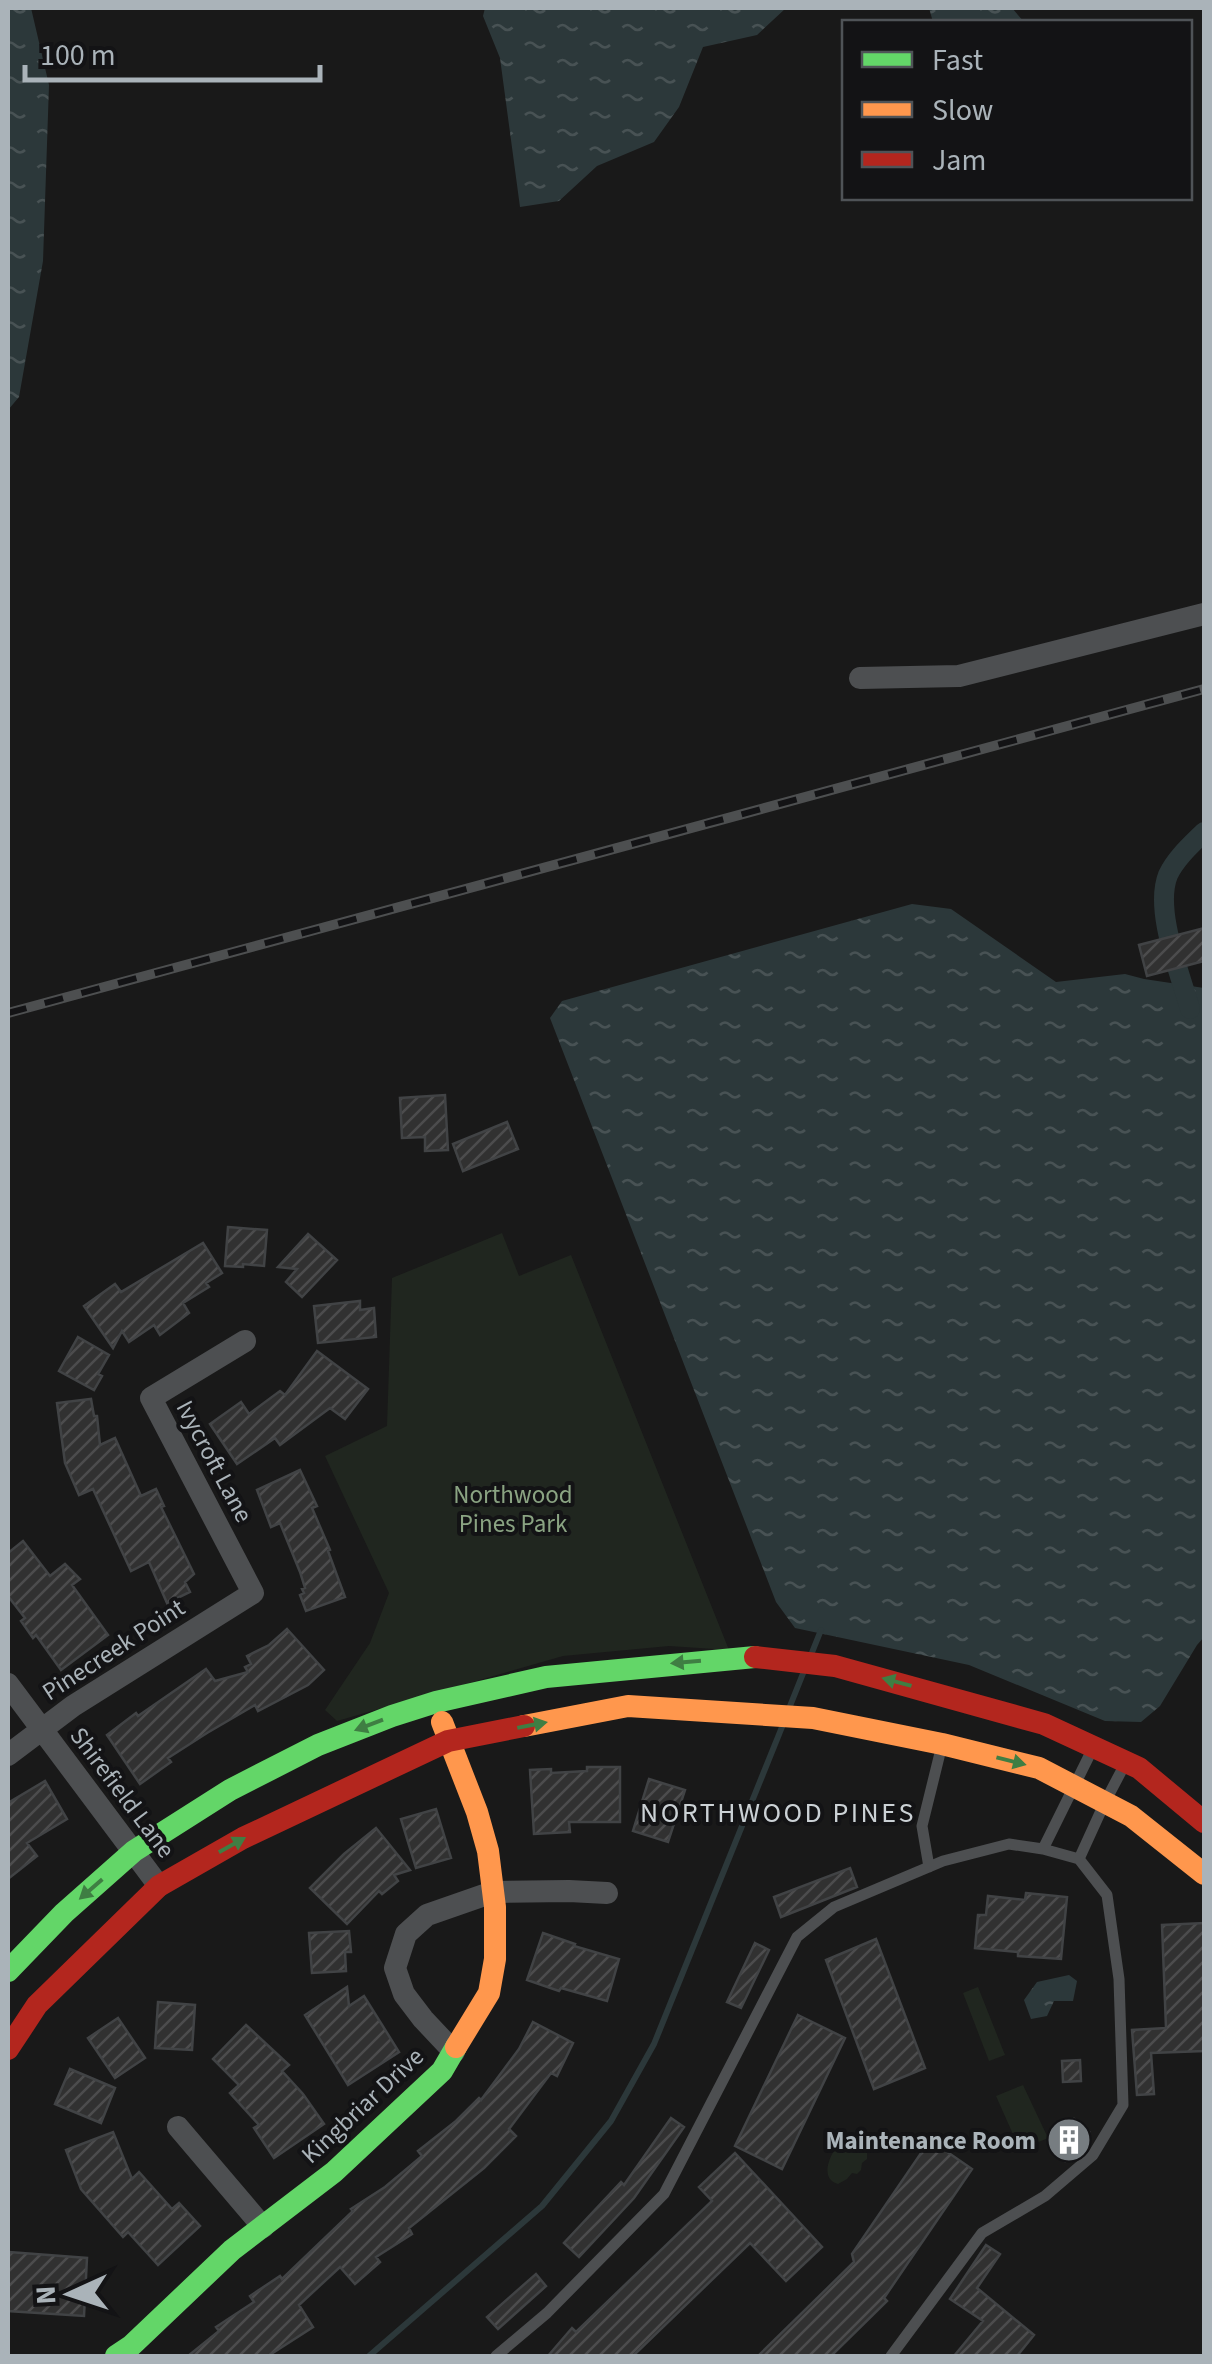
<svg xmlns="http://www.w3.org/2000/svg" width="1212" height="2364" font-family="'Source Sans 3',sans-serif">
  <style>
    .green { fill: #20261f }
    .water { fill: url(#water-ripples) }
    .lines { fill: none; stroke-linecap: round; stroke-linejoin: round }
    .stream { stroke: #2c383a; stroke-width: 6 }
    .canal { stroke: #2c383a; stroke-width: 20 }
    .building { fill: url(#building-hatch); stroke: #414345; stroke-width: 2.5 }
    .lane { stroke: #4d4f51; stroke-width: 11 }
    .street { stroke: #4d4f51; stroke-width: 22 }
    .fast { stroke: #63d668; stroke-width: 22 }
    .slow { stroke: #ff974d; stroke-width: 22 }
    .jam { stroke: #b3261e; stroke-width: 22 }
    .rail-casing { stroke: #4d4f50; stroke-width: 10 }
    .rail { stroke: #131315; stroke-width: 6; stroke-dasharray: 19; stroke-linecap: butt }
    .oneway { fill: #3f7e43 }
    .labels { text-anchor: middle; stroke-width: 8; stroke-linejoin: round; paint-order: stroke }
    .street-label { font-size: 25px; fill: #aab3b9; stroke: #131315 }
    .park-label { font-size: 25px; fill: #8aa382; stroke: #131315 }
    .poi-label { font-size: 25px; font-weight: bold; fill: #aab3b9; stroke: #131315; text-anchor: end }
    .neighbourhood-label { font-size: 28px; letter-spacing: 2.5px; fill: #cbd1d5; stroke: #131315 }
  </style>
  <defs>
    <pattern id="water-ripples" width="26" height="14" patternUnits="userSpaceOnUse" patternTransform="scale(2.5)"><rect width="26" height="14" fill="#2c383a"/><path d="M2 4q2-2 4 0t4 0M15 11q2-2 4 0t4 0" fill="none" stroke="#485254"/></pattern>
    <pattern id="building-hatch" width="6" height="6" patternUnits="userSpaceOnUse" patternTransform="scale(2.5)"><rect width="6" height="6" fill="#313131"/><path d="M-1 1l2-2M0 6l6-6M5 7l2-2" fill="none" stroke="#4c4c4d"/></pattern>
  </defs>
  <rect width="100%" height="100%" fill="#191919"/>
  <!-- green -->
  <path class="green" d="M502,1233L519,1276L571,1255L729,1650L669,1646L563,1656L337,1721L325,1710L370,1643L389,1593L325,1456L387,1426L392,1278Z
    M978,1987L1005,2055L989,2061L963,1993Z
    M1023,2085L1048,2138L1020,2150L996,2096Z
    M863,2148L867,2151V2159L862,2163L861,2170L857,2174L852,2173L847,2179L838,2184C821,2179 828,2160 835,2149L854,2151Z"/>
  <!-- water -->
  <path class="water" d="M8,8H31L49,85L43,261L19,397L8,410Z
    M485,8H786L757,35L703,47L679,107L654,142L597,166L559,201L520,207L500,58L483,16Z
    M929,8H1012L1024,22H933Z
    M912,904L951,909L1056,982L1125,974L1144,979L1204,988V1637L1197,1645L1160,1706L1141,1722L1105,1721L969,1665L795,1628L776,1602L550,1018L562,1001Z
    M1069,1975L1077,1981L1073,2001H1054L1047,2016L1031,2019L1024,2000L1037,1982Z"/>
  <g class="lines">
    <!-- stream -->
    <path class="stream" d="M811,1655L821,1630
      M790,1706L804,1671
      M369,2356L542,2206L611,2121L654,2044L782,1727"/>
    <!-- canal -->
    <path class="canal" d="M1190,1009C1180,973 1154,910 1168,875C1176,858 1191,845 1204,832"/>
  </g>
  <!-- building -->
  <path class="building" d="M1204,928V961L1147,976L1139,945Z
    M445,1095L448,1150L425,1151V1137L402,1138L400,1098Z
    M507,1122L518,1149L463,1171L453,1144Z
    M228,1227L267,1230L264,1266L243,1264V1267L225,1266Z
    M308,1234L337,1260L302,1297L286,1282L297,1269L278,1267Z
    M203,1243L222,1273L206,1283L209,1287L183,1303L189,1313L160,1335L154,1325L129,1342L122,1331L113,1348L84,1306L115,1284L121,1292Z
    M360,1301V1310L374,1308L376,1337L318,1343L314,1306Z
    M78,1337L109,1355L98,1374L102,1376L94,1390L59,1371Z
    M317,1351L368,1389L345,1419L330,1408L280,1445L275,1438L237,1464L210,1424L241,1402L249,1414L280,1391L285,1395Z
    M91,1399L94,1416H97L100,1445L115,1438L141,1496L156,1489L164,1506L161,1507L194,1574L185,1582L190,1592L167,1603L149,1562L131,1571L93,1489L79,1495L65,1463L57,1403Z
    M300,1470L317,1506L312,1508L330,1550L328,1551L345,1597L306,1611L300,1595L304,1593L302,1589L305,1588L300,1572L280,1523L271,1527L257,1490Z
    M23,1541L50,1576L65,1564L80,1579L72,1585L108,1635L61,1670L36,1635L33,1638L21,1621L25,1618L8,1596V1553Z
    M287,1629L324,1670L308,1685L258,1711L255,1705L207,1733L168,1758L171,1762L140,1784L107,1735L136,1713L138,1716L206,1669L215,1681L248,1672L245,1667L251,1664L247,1656L269,1645Z
    M587,1767H620V1822H569L570,1832L534,1834L530,1770L551,1769V1773L587,1771Z
    M649,1779L685,1790L668,1842L633,1831Z
    M45,1781L67,1819L27,1843L37,1856L8,1879V1803Z
    M436,1809L451,1858L416,1868L401,1819Z
    M376,1828L410,1870L394,1875L398,1881L382,1894L379,1891L347,1924L310,1888L344,1854Z
    M850,1868L857,1887L781,1917L774,1897Z
    M1026,1893L1067,1897L1061,1959L1018,1956V1952L975,1948L978,1915H986L988,1896L1025,1900Z
    M1204,1923V2051L1151,2053L1154,2094L1137,2095L1132,2030L1166,2028L1162,1925Z
    M349,1931L351,1952H345L346,1971L312,1973L309,1933Z
    M543,1933L575,1944L574,1946L619,1959L607,2001L561,1988L559,1991L527,1980Z
    M876,1939L925,2068L874,2089L826,1960Z
    M755,1943L769,1950L741,2008L727,2002Z
    M347,1987L349,2006L364,1996L399,2052L348,2085L305,2015Z
    M158,2002L195,2005L192,2050L155,2048Z
    M798,2015L845,2038L782,2169L735,2146Z
    M118,2018L145,2058L115,2078L88,2038Z
    M533,2022L573,2043L557,2076L551,2073L509,2129L516,2136L484,2168L409,2228L412,2234L376,2257L380,2262L355,2284L340,2267L299,2305L313,2327L268,2356H188L219,2331L216,2327L254,2302L250,2296L280,2276L282,2279L353,2211L351,2209L385,2187L422,2156L418,2151L456,2121L479,2098L481,2100L519,2049Z
    M246,2025L289,2065L282,2071L303,2094L324,2124L274,2158L254,2128L259,2125L230,2093L239,2085L213,2059Z
    M1080,2060L1081,2081L1063,2082L1062,2061Z
    M70,2069L115,2088L101,2123L55,2104Z
    M671,2118L684,2127L634,2198L579,2257L564,2243L621,2182L624,2185Z
    M1074,2119L1089,2132L1065,2161L1050,2148Z
    M113,2132L132,2179L139,2172L172,2209L179,2203L200,2226L158,2265L128,2232L123,2237L81,2189L66,2150Z
    M930,2140L972,2169L884,2298L887,2301L831,2356H758L854,2262L852,2254Z
    M735,2153L822,2247L786,2281L750,2243L633,2356H548L572,2328L576,2332L712,2201L699,2187Z
    M986,2245L1000,2254L977,2288L1034,2335L1017,2356H954L983,2321L950,2299Z
    M9,2252L87,2258L84,2316L8,2311Z
    M536,2274L546,2286L498,2329L487,2317Z"/>
  <g class="lines">
    <!-- lane -->
    <path class="lane" d="M1043,1849L1092,1750
      M1079,1859L1105,1802L1125,1764
      M929,1867L922,1826L941,1749
      M496,2356L547,2313L664,2194L797,1937L834,1907L943,1861L1009,1844L1043,1849L1079,1859L1107,1895L1119,1979L1123,2105L1093,2155L1045,2196L982,2233L891,2356"/>
    <!-- street -->
    <path class="street" d="M860,678L959,676L1204,614
      M8,1684L159,1886
      M8,1755L73,1706L253,1593L151,1398L245,1341
      M454,2052L423,2019L404,1994L395,1968L406,1934L427,1915L493,1892L569,1891L607,1893
      M178,2127L263,2227"/>
    <!-- fast -->
    <path class="fast" d="M8,1971L64,1913L134,1851L230,1790L318,1745L392,1716L436,1702L546,1677L755,1657
      M116,2356L131,2346L232,2250L334,2172L442,2071L456,2047"/>
    <!-- slow -->
    <path class="slow" d="M442,1722L477,1812L488,1851L495,1907V1959L489,1993L456,2047
      M524,1726L628,1706L813,1718L942,1744L1039,1768L1131,1816L1204,1874"/>
    <!-- jam -->
    <path class="jam" d="M755,1657L835,1666L1044,1724L1139,1768L1204,1822
      M8,2049L37,2005L159,1886L243,1838L448,1741L524,1726"/>
    <defs>
      <path id="rail" d="M8,1013L1204,689"/>
    </defs>
    <!-- rail casing -->
    <use href="#rail" class="rail-casing"/>
    <!-- rail -->
    <use href="#rail" class="rail"/>
  </g>
  <!-- one-way arrows -->
  <defs><path id="oneway-solid" d="M-6-.8H1V-3.2L6.5 0L1 3.2V.8H-6Z" transform="scale(2.5)"/></defs>
  <g class="oneway">
    <use href="#oneway-solid" transform="translate(686 1662) rotate(175)"/>
    <use href="#oneway-solid" transform="translate(897 1682) rotate(-165)"/>
    <use href="#oneway-solid" transform="translate(369 1725) rotate(159)"/>
    <use href="#oneway-solid" transform="translate(532 1725) rotate(-11)"/>
    <use href="#oneway-solid" transform="translate(1011 1761) rotate(14)"/>
    <use href="#oneway-solid" transform="translate(232 1845) rotate(-29)"/>
    <use href="#oneway-solid" transform="translate(91 1889) rotate(139)"/>
  </g>
  <!-- icons -->
  <defs>
    <symbol id="building-disc" viewBox="-11 -11 22 22"><circle r="9.5" fill="#777d81" stroke="#131315"/><path d="M-4-6H4V6H1V3H-1V6H-4ZM-2.5-4.3h1.7v1.8h-1.7ZM.8-4.3h1.7v1.8H.8ZM-2.5-1h1.7V.8h-1.7ZM.8-1h1.7V.8H.8Z" fill="#fff"/></symbol>
  </defs>
  <g fill-rule="evenodd">
    <use href="#building-disc" x="1044" y="2115" width="50" height="50"/>
  </g>
  <g class="labels">
    <!-- street labels -->
    <g class="street-label">
      <text transform="translate(215 1461) rotate(62)" y="9">Ivycroft Lane</text>
      <text transform="translate(113 1649) rotate(-33)" y="9">Pinecreek Point</text>
      <text transform="translate(123 1792) rotate(53)" y="9">Shirefield Lane</text>
      <text transform="translate(362 2105) rotate(-43)" y="9">Kingbriar Drive</text>
    </g>
    <!-- park labels -->
    <g class="park-label">
      <text x="513" y="1503">Northwood<tspan x="513" dy="29">Pines Park</tspan></text>
    </g>
    <!-- poi labels -->
    <g class="poi-label">
      <text x="1036" y="2149">Maintenance Room</text>
    </g>
    <!-- neighbourhood labels -->
    <g class="neighbourhood-label">
      <text x="778" y="1822">NORTHWOOD PINES</text>
    </g>
  </g>
  <!-- border -->
  <rect width="1212" height="2364" fill="none" stroke="#aab3b9" stroke-width="20"/>
  <!-- legend -->
  <rect x="842" y="20" width="350" height="180" fill="#131315" stroke="#4f5357" stroke-width="2.5"/>
  <rect x="862" y="52" width="50" height="15" fill="#63d668" stroke="#4f5357" stroke-width="2.5"/>
  <text x="932" y="70" font-size="30" fill="#aab3b9">Fast</text>
  <rect x="862" y="102" width="50" height="15" fill="#ff974d" stroke="#4f5357" stroke-width="2.5"/>
  <text x="932" y="120" font-size="30" fill="#aab3b9">Slow</text>
  <rect x="862" y="152" width="50" height="15" fill="#b3261e" stroke="#4f5357" stroke-width="2.5"/>
  <text x="932" y="170" font-size="30" fill="#aab3b9">Jam</text>
  <!-- north arrow -->
  <g transform="translate(70 2294) rotate(267)" stroke="#131315" stroke-width="8" paint-order="stroke">
  <path d="M0-8L18 38L0 25L-18 38Z" fill="#aab3b9"/>
  <text y="-15" font-size="28" font-weight="bold" text-anchor="middle" fill="#aab3b9">N</text>
  </g>
  <!-- scale -->
  <path d="M25 65v15h295v-15" fill="none" stroke="#aab3b9" stroke-width="5"/>
  <text x="40" y="65" font-size="30" fill="#aab3b9" stroke="#131315" stroke-width="8" paint-order="stroke">100 m</text>
</svg>
